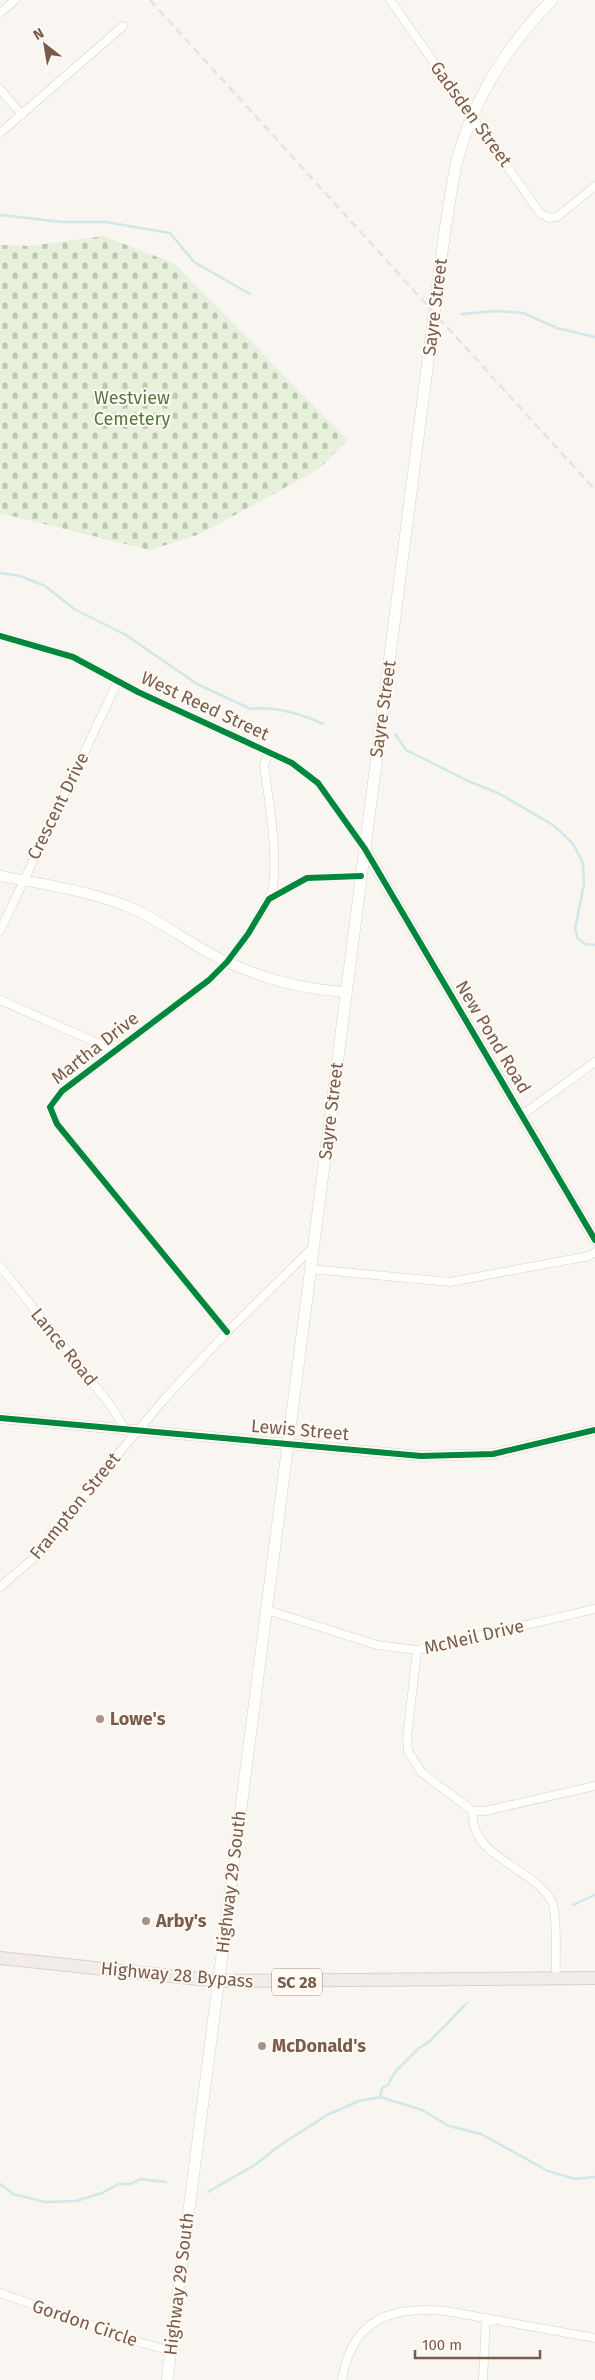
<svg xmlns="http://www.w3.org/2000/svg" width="595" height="2380" font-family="'Fira Sans',sans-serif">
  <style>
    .cemetery { fill: url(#cemetery-stones) }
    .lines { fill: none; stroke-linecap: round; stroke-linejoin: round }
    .stream { stroke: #d0e8ea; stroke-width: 2.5 }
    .minor-casing { stroke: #d7d1cb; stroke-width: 9 }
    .tertiary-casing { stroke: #d7d1cb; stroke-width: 11 }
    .secondary-casing { stroke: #d9d2cb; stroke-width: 12 }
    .trunk-casing { stroke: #dad1cc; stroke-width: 14 }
    .minor { stroke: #fefefd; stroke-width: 8 }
    .tertiary { stroke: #fefefd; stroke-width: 10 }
    .secondary { stroke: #fefefd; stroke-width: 11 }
    .trunk { stroke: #f2ece8; stroke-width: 12 }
    .rail { stroke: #e6e3e7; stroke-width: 2.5; stroke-dasharray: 8 5; stroke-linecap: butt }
    .cycleway-casing { stroke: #fffaf3; stroke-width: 9 }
    .cycleway { stroke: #00873e; stroke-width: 6 }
    .poi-dot { fill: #a69286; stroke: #fffaf3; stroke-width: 2 }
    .labels { text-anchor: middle; stroke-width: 4; stroke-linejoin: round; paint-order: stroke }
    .shield { fill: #fffaf3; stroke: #a28b7f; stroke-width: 1 }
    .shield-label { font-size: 16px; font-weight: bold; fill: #7a5c4d }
    .street-label { font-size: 18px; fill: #7a5c4d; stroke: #fffaf3 }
    .park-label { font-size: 18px; fill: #537a41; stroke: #fffaf3 }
    .poi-label { font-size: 18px; font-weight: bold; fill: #7a5c4d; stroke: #fffaf3; text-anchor: start }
  </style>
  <defs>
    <pattern id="cemetery-stones" width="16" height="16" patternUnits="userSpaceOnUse" patternTransform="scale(1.25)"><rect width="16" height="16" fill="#e7f0db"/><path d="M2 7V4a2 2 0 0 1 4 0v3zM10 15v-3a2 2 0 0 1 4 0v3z" fill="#c0c6b4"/></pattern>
  </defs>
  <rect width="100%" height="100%" fill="#f9f5f0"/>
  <!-- cemetery -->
  <path class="cemetery" d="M104,236L175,264L347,440L319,469L200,534L150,550L0,513V245L30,246Z"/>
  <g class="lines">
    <!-- stream -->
    <path class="stream" d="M0,215L63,222H106L170,233L194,262L250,294
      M462,314L497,311L523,313L557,328L595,337
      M0,573L20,576L45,586L74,609L126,635L197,684L251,709C275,706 301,714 323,724
      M395,734L406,750L470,782L498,793L553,825L562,833L573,844L583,863L584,884L575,929L578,939L585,944L595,945
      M573,1905L595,1895
      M380,2097L382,2088L388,2085L395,2072L419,2048L430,2041L467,2003
      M0,2184L13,2194L45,2202L76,2201L102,2193L119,2184H130L141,2179L166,2182
      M208,2192L256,2164L279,2146L327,2115L359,2101L380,2097L422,2110L449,2126L481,2134L548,2171L575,2179L595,2177"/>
    <defs>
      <path id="minor" d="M390,0L540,213L549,218L557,217L595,186
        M0,13L15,0
        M0,89L22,115
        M0,133L123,26
        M0,636L73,657L138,692L292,763L318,783L365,849
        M268,753L264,765C268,795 282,874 269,899
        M0,931L118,681
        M0,1000L113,1050
        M522,1115L595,1062
        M0,1266L111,1406L125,1429
        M310,1269L450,1282L589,1256L595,1252
        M227,1332L57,1124L50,1107L62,1091L209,980L227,962L248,934L269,899L307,878L361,876
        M0,1587L43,1550L96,1480L167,1396L227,1332L312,1248
        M267,1610L377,1645L417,1650L595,1609
        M417,1650L407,1738L408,1751L422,1773L473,1811H485L595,1786
        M473,1811C468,1857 534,1867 552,1902C558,1914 555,1963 556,1979
        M0,2293L139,2342L171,2351
        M342,2380C352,2319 390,2306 446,2311L595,2338
        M483,2380L486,2318"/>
      <path id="tertiary" d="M365,849L595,1240
        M0,876C43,884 89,891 129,907C158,919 182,938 209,953C252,976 297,989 346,992
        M0,1418L421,1456L493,1454L595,1430"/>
      <path id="secondary" d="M167,2380L444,237C448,213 451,189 456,165C471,103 507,45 552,0"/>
      <path id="trunk" d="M0,1958L218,1981L595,1978"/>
    </defs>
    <!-- minor casing -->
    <use href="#minor" class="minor-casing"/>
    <!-- tertiary casing -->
    <use href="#tertiary" class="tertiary-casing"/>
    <!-- secondary casing -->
    <use href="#secondary" class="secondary-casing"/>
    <!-- trunk casing -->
    <use href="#trunk" class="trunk-casing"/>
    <!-- minor -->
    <use href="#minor" class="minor"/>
    <!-- tertiary -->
    <use href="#tertiary" class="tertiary"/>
    <!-- secondary -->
    <use href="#secondary" class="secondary"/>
    <!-- trunk -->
    <use href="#trunk" class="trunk"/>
    <!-- rail -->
    <path class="rail" d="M150,0L595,490"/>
    <defs>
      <path id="cycleway" d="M0,636L73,657L138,692L292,763L318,783L365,849L595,1240
        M227,1332L57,1124L50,1107L62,1091L209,980L227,962L248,934L269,899L307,878L361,876
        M0,1418L421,1456L493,1454L595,1430"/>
    </defs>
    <!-- cycleway casing -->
    <use href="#cycleway" class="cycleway-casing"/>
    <!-- cycleway -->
    <use href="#cycleway" class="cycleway"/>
  </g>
  <!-- markers -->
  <g class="poi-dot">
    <circle cx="100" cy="1719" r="5"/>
    <circle cx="146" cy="1921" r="5"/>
    <circle cx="262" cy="2046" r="5"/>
  </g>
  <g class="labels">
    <!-- shield labels -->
    <rect class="shield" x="272" y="1968.5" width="50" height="27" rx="4"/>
    <g class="shield-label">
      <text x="297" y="1988">SC 28</text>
    </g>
    <!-- street labels -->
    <g class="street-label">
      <text transform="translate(471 114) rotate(54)" y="6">Gadsden Street</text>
      <text transform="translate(435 307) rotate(-83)" y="6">Sayre Street</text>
      <text transform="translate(205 706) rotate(25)" y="6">West Reed Street</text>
      <text transform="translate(383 709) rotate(-82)" y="6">Sayre Street</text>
      <text transform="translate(58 806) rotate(-64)" y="6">Crescent Drive</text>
      <text transform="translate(493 1037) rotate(59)" y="6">New Pond Road</text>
      <text transform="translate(95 1048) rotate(-38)" y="6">Martha Drive</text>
      <text transform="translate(331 1111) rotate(-83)" y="6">Sayre Street</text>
      <text transform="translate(64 1347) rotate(51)" y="6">Lance Road</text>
      <text transform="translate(300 1430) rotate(5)" y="6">Lewis Street</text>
      <text transform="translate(75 1506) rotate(-51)" y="6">Frampton Street</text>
      <text transform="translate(474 1637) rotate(-13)" y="6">McNeil Drive</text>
      <text transform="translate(231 1882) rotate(-83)" y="6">Highway 29 South</text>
      <text transform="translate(177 1975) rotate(5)" y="6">Highway 28 Bypass</text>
      <text transform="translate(179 2284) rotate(-83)" y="6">Highway 29 South</text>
      <text transform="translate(85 2323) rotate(19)" y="6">Gordon Circle</text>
    </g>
    <!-- park labels -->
    <g class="park-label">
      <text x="132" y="404">Westview<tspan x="132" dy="21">Cemetery</tspan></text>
    </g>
    <!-- poi labels -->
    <g class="poi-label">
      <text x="110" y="1725">Lowe's</text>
      <text x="156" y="1927">Arby's</text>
      <text x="272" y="2052">McDonald's</text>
    </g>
  </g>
  <!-- north arrow -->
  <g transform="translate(45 45) rotate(329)" stroke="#fffaf3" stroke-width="4" paint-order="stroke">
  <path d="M0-4L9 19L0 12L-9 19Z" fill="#7a5c4d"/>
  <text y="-8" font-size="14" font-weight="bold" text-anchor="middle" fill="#7a5c4d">N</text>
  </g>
  <!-- scale -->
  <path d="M415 2350v8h125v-8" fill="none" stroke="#7a5c4d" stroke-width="2.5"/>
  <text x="422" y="2350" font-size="15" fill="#7a5c4d" stroke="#fffaf3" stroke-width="4" paint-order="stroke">100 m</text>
</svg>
